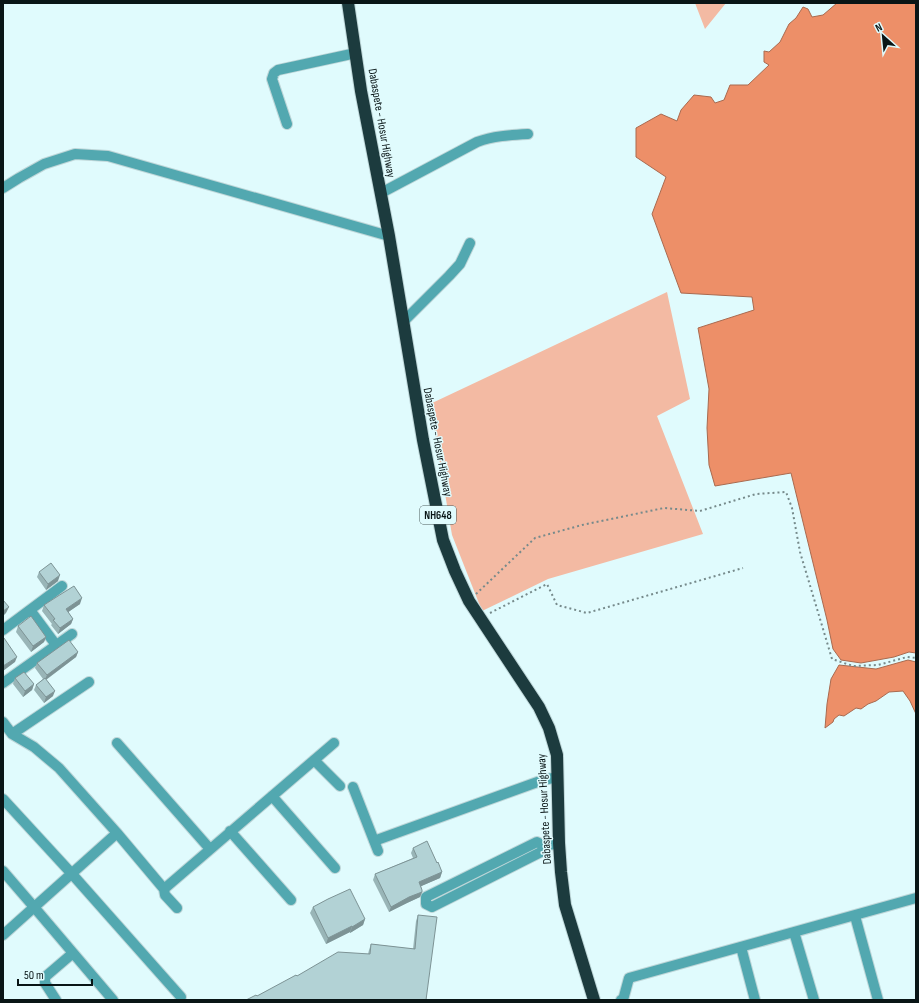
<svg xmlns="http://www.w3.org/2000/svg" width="919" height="1003" font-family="'Sofia Sans Condensed',sans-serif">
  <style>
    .green { fill: #f3baa3 }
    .water { fill: #ed8f68; stroke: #a96a4f }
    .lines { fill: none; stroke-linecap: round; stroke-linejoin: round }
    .minor-casing { stroke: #bed6d8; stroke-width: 12 }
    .highway-casing { stroke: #bed6d8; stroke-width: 14 }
    .path { stroke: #768a8b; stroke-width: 2; stroke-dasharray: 2 3; stroke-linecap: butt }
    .minor { stroke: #52a8b0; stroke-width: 10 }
    .highway { stroke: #1c3b3e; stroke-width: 12 }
    .wall { fill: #99b5b7 }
    .shaded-wall { fill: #7d9395 }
    .building { fill: #b2d2d5; stroke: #7d9395 }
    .labels { text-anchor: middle; stroke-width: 3; stroke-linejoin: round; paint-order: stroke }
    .shield { fill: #e0fbfd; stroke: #4a5a5b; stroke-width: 1 }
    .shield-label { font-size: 11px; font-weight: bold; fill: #091516 }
    .street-label { font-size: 12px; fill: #091516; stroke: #e0fbfd }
  </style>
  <rect width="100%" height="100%" fill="#e0fbfd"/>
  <!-- green -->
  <path class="green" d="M695,3H726L705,29Z
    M667,292L690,399L657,416L703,534L548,579L482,611L452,535L430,404Z"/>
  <!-- water -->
  <path class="water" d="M837,3H916V653L909,652L894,657L861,663L841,660L833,649L827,620L791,473L715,486L709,465L707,428L709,389L698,328L754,310L752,297L681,293L652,214L666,177L636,157V128L661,114L677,121L681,110L694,95L711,97L715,103L724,100L730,85H748L769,65L764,62V51L769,52L780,42L789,24L796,18L803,7L808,9L812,17L823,15Z
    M908,660L916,662V714L910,701L903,691L889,692L876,701L868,704L861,709L856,708L844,716L839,715L834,719L833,722L825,728L827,704L831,679L839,665L876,669Z"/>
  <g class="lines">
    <defs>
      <path id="minor" d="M287,124L272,79L274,73L278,70L356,53
        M3,188L19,178L44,164L75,154L108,156L389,236
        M381,193L477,142C493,136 510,135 528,134
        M403,322L449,276L460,264L470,243
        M30,610L56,645
        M3,630L62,586
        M3,683L72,634
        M3,722L12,734L34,747L59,768L117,833L164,889L165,895L177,908
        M12,734L89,682
        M117,743L210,849
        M314,760L340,786
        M353,787L378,851
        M272,796L335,868
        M3,799L72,874L181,997
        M230,831L291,900
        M374,841L543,780L558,777
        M544,846L541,852L432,907L426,904V897L537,842L544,846L559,843
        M3,871L34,907L113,1000
        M164,889L334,743
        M855,916L878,1000
        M794,932L814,1000
        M3,935L117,833
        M741,947L755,1000
        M56,1000L45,983V977L73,953
        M621,1000H623L629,978L916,898"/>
      <path id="highway" d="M348,3L361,91L389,236L423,440L443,540L455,571L469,601L539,707L549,728L557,755L559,843L561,872L565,905L594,1000"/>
    </defs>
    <!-- minor casing -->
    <use href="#minor" class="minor-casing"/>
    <!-- highway casing -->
    <use href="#highway" class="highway-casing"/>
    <!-- path -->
    <path class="path" d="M476,594L535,538L582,525L664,508L700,511L756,494L786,492L792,508L800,552L832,659L853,666L878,665L907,657L916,658
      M490,613L547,584L557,605L587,613L743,568"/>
    <!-- minor -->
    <use href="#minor" class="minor"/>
    <!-- highway -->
    <use href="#highway" class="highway"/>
  </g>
  <!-- wall -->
  <path class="wall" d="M39,572L58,581L46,590L37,577Z
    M58,596L80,604L68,612L73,619L71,624L58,634L51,625L52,624L42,611L44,605Z
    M18,626L46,637L44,642L31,652L16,632Z
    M78,652L76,657L46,680L53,696L44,703L34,690L36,685L43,679L35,668L37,663Z
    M15,678L34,684L32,690L23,697L13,684Z
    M413,848L437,863L442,872L440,878L421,886L422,892L420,897L407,903L389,912L373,880L375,874L413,858L411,853Z
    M313,907L365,919L363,925L350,933V932L326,944L310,913Z
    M418,915L426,1000L257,996L297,976L368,954L369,950L371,944L413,949L416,921Z"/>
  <!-- shaded-wall -->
  <path class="shaded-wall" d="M60,575L58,581L46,590L48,584Z
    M82,598L80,604L64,615L66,609Z
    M9,607L6,613L3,616V611Z
    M73,619L71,624L58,634L60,628Z
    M46,637L44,642L31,652L33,646Z
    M78,652L76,657L44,681L47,675Z
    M17,657L15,662L3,671V666Z
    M34,684L32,690L23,697L25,691Z
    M55,691L53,696L44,703L46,697Z
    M442,872L440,878L417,888L419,882Z
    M422,892L420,897L407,903L389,912L391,907L409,897Z
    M365,919L363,925L350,933L352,927Z
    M352,926L350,932L326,944L328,938Z"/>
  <!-- building -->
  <path class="building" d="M51,563L60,575L48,584L39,572Z
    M74,586L82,598L66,609L73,619L60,628L53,620L55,619L44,605L58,596Z
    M3,600L9,607L3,611Z
    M31,616L46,637L33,646L18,626Z
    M4,638L17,657L3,666V639Z
    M69,640L78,652L47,675L37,663Z
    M24,672L34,684L25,691L15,678Z
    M45,678L55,691L46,697L36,685Z
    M427,841L437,863L438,862L442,872L419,882L422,890V892L409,897L391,907L375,874L417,857L413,848Z
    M350,889L365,919L352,927V926L328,938L313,907L328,899Z
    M418,915L437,917L426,1000H246L256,995L257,996L296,975L297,976L338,952L370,954L371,944L415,949Z"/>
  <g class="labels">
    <!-- shield labels -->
    <rect class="shield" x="420" y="506" width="36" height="18" rx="3"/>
    <g class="shield-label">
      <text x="438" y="519">NH648</text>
    </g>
    <!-- street labels -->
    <g class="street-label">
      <text transform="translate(382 123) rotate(80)" y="4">Dabaspete - Hosur Highway</text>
      <text transform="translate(438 442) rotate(79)" y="4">Dabaspete - Hosur Highway</text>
      <text transform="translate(544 809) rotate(-93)" y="4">Dabaspete - Hosur Highway</text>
    </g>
  </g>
  <!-- border -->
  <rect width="919" height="1003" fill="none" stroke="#091516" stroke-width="8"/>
  <!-- north arrow -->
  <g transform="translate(883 36) rotate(333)" stroke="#e0fbfd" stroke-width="3" paint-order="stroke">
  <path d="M0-3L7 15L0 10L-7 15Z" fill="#091516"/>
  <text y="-6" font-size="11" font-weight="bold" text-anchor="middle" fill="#091516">N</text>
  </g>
  <!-- scale -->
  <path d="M18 979v6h74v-6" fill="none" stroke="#091516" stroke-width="2"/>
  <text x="24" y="979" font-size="12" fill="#091516" stroke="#e0fbfd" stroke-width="3" paint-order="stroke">50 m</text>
</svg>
